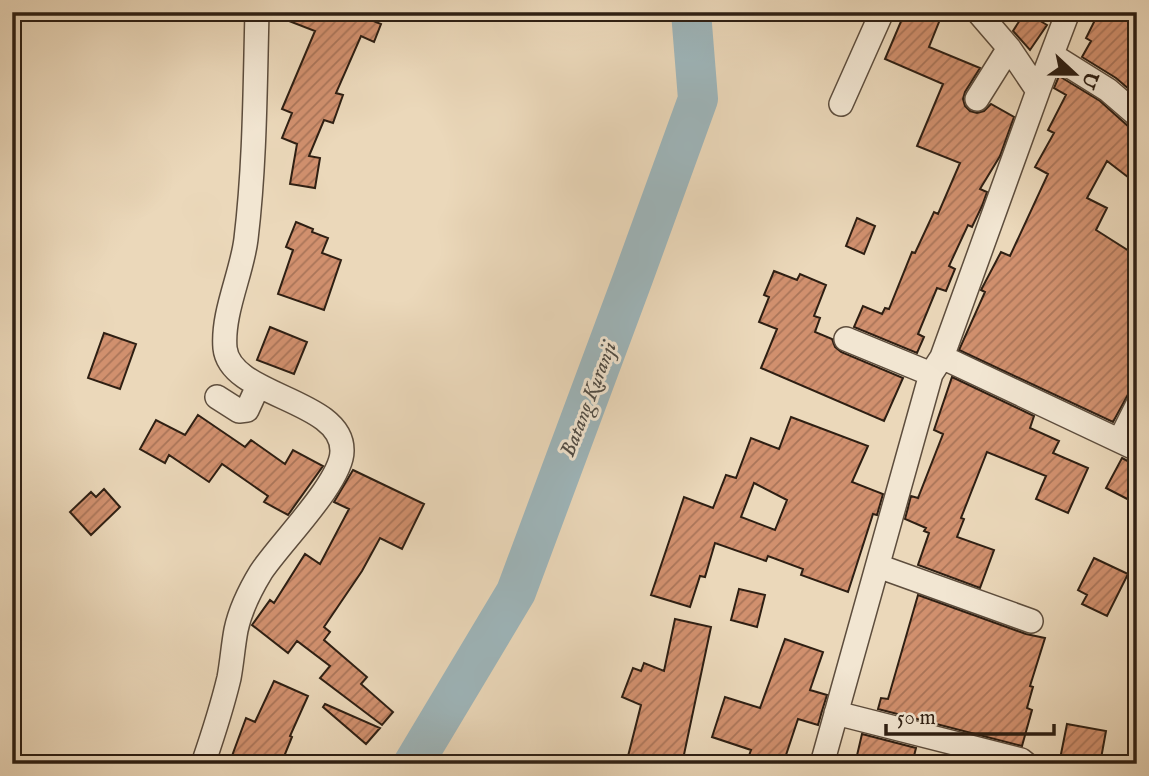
<svg xmlns="http://www.w3.org/2000/svg" width="1149" height="776" font-family="'IM FELL English',serif">
  <style>
    .lines { fill: none; stroke-linecap: round; stroke-linejoin: round }
    .river { stroke: #9eb6bb; stroke-width: 40 }
    .building { fill: url(#building-hatch); stroke: #2e1f13; stroke-width: 2; fill-rule: evenodd }
    .minor-casing { stroke: #5d4d3d; stroke-width: 26 }
    .minor { stroke: #f2e6d2; stroke-width: 23 }
    .labels { text-anchor: middle; stroke-width: 6; stroke-linejoin: round; paint-order: stroke }
    .water-label { font-size: 21px; font-style: italic; fill: #504c45; stroke: #f2e6d2 }
  </style>
  <defs>
    <pattern id="building-hatch" width="6" height="6" patternUnits="userSpaceOnUse" patternTransform="scale(1.75)"><rect width="6" height="6" fill="#d1906e"/><path d="M-1 1l2-2M0 6l6-6M5 7l2-2" fill="none" stroke="#aa7559"/></pattern>
  </defs>
  <rect width="100%" height="100%" fill="#ebd8ba"/>
  <filter id="stains"><feTurbulence type="fractalNoise" baseFrequency=".00286" numOctaves="4"/><feColorMatrix values="0 0 0 0 .2 0 0 0 0 .09 0 0 0 0 .02 0 0 0 .5 -.17"/></filter>
  <radialGradient id="worn" r=".72"><stop offset=".6" stop-color="#630" stop-opacity="0"/><stop offset="1" stop-color="#630" stop-opacity=".3"/></radialGradient>
  <g class="lines">
    <!-- river -->
    <path class="river" d="M413,764L516,592L633,278L698,99L691,12"/>
  </g>
  <!-- building -->
  <path class="building" d="M271,12H341L355,18L356,14L381,24L374,42L361,36L336,93L343,95L333,123L324,120L309,156L320,158L315,188L290,184L297,144L282,138L292,113L282,109L315,31L271,14Z
    M905,12H943L929,47L980,68L965,92L963,99L965,106L970,111L977,113L984,111L991,104L1014,117L1000,156L980,189L987,192L982,206L972,227L968,225L949,266L955,269L946,291L937,288L918,334L924,337L917,353L854,327L863,306L882,314L885,308L889,309L912,252L915,253L934,212L938,214L960,163L917,146L943,84L885,59Z
    M1025,12L1047,25L1030,50L1013,31Z
    M1099,12H1137V96L1116,78L1082,57L1091,41L1086,38Z
    M1059,76L1100,101L1128,126L1137,129V184L1107,161L1087,198L1107,208L1096,230L1137,256V378L1113,422L959,350L985,292L981,290L1001,252L1010,256L1048,174L1035,167L1054,133L1048,130L1066,95L1054,88Z
    M857,218L875,226L864,254L846,246Z
    M296,222L313,229L312,232L328,238L322,253L341,260L324,310L278,294L293,250L286,247Z
    M774,271L797,280L800,274L826,285L814,316L820,318L815,332L832,339L835,347L841,352L903,378L884,421L761,368L777,329L759,322L769,297L764,295Z
    M270,327L307,342L294,374L257,360Z
    M104,333L136,344L120,389L88,378Z
    M952,377L1034,416L1030,428L1059,441L1053,453L1088,468L1068,513L1036,499L1046,476L987,452L961,518L964,519L957,537L994,550L980,588L918,565L929,533L924,531L926,528L905,519L911,496L918,498L943,434L934,430Z
    M198,415L245,447L251,440L285,464L293,450L323,466L288,515L264,502L268,496L222,464L209,482L169,455L165,463L140,449L156,420L185,435Z
    M791,417L868,446L852,482L883,494L877,515L873,514L848,592L801,575L803,569L768,556L766,561L715,543L705,577L700,576L690,607L651,595L684,497L713,508L726,475L736,478L751,438L779,449ZM754,483L787,500L775,530L741,517Z
    M1122,458L1137,466V504L1106,488Z
    M353,470L424,504L402,549L380,538L362,571L324,627L330,632L324,640L367,677L361,684L393,712L382,725L320,678L330,666L297,641L288,653L252,625L270,600L274,603L305,554L320,564L349,509L334,502Z
    M104,489L120,507L91,535L70,512L91,492L96,497Z
    M1094,558L1128,574L1107,616L1082,604L1087,595L1078,590Z
    M739,589L765,595L757,627L731,620Z
    M918,595L1026,634L1045,638L1030,686L1033,687L1027,708L1032,710L1022,746L878,709L881,698L888,699Z
    M675,619L711,627L682,764H626L641,705L622,697L633,668L641,671L644,663L664,671Z
    M785,639L823,652L810,690L827,695L822,711L818,725L798,719L784,761L777,759L775,764H746L751,750L712,737L725,697L760,708Z
    M274,681L308,696L290,736L292,737L281,764H229L246,718L255,722Z
    M325,704L380,728L366,744L323,707Z
    M1067,724L1106,731L1100,764H1059Z
    M862,734L916,748L912,764H855Z"/>
  <g class="lines">
    <defs>
      <path id="minor" d="M1052,55L1108,90L1137,115
        M1038,91L1068,12
        M977,99L1009,48
        M841,104L882,12
        M846,339L931,374
        M942,357L1137,449
        M217,397L239,411L247,410L258,386
        M1120,440L1137,406
        M878,566L1031,621
        M836,713L1021,760L1026,764
        M203,764C213,735 222,707 229,678C232,662 233,646 236,630C240,611 250,590 261,572C280,543 342,482 342,451C343,399 230,397 225,348C222,313 242,273 246,239C255,164 255,88 257,12
        M822,764L931,374L942,357L1038,91L1009,48L978,12"/>
    </defs>
    <!-- minor casing -->
    <use href="#minor" class="minor-casing"/>
    <!-- minor -->
    <use href="#minor" class="minor"/>
  </g>
  <g class="labels">
    <!-- water labels -->
    <g class="water-label">
      <text transform="translate(588 399) rotate(-69)" y="7">Batang Kuranji</text>
    </g>
  </g>
  <!-- margin -->
  <rect width="1149" height="776" fill="none" stroke="#ebd8ba" stroke-width="42"/>
  <rect x="14" y="14" width="1121" height="748" fill="none" stroke="#2e1f13" stroke-width="3.5"/>
  <rect x="21" y="21" width="1107" height="734" fill="none" stroke="#2e1f13" stroke-width="2"/>
  <!-- north arrow -->
  <g transform="translate(1075 74) rotate(112)" stroke="#f2e6d2" stroke-width="5" paint-order="stroke">
  <path d="M0-5L12 26L0 18L-12 26Z" fill="#2e1f13"/>
  <text y="-10" font-size="19" font-weight="bold" text-anchor="middle" fill="#2e1f13">U</text>
  </g>
  <!-- scale -->
  <path d="M886 724v10h168v-10" fill="none" stroke="#2e1f13" stroke-width="3.5"/>
  <text x="897" y="724" font-size="21" fill="#2e1f13" stroke="#f2e6d2" stroke-width="5" paint-order="stroke">50 m</text>
  <rect width="100%" height="100%" filter="url(#stains)"/>
  <rect width="100%" height="100%" fill="url(#worn)"/>
</svg>
